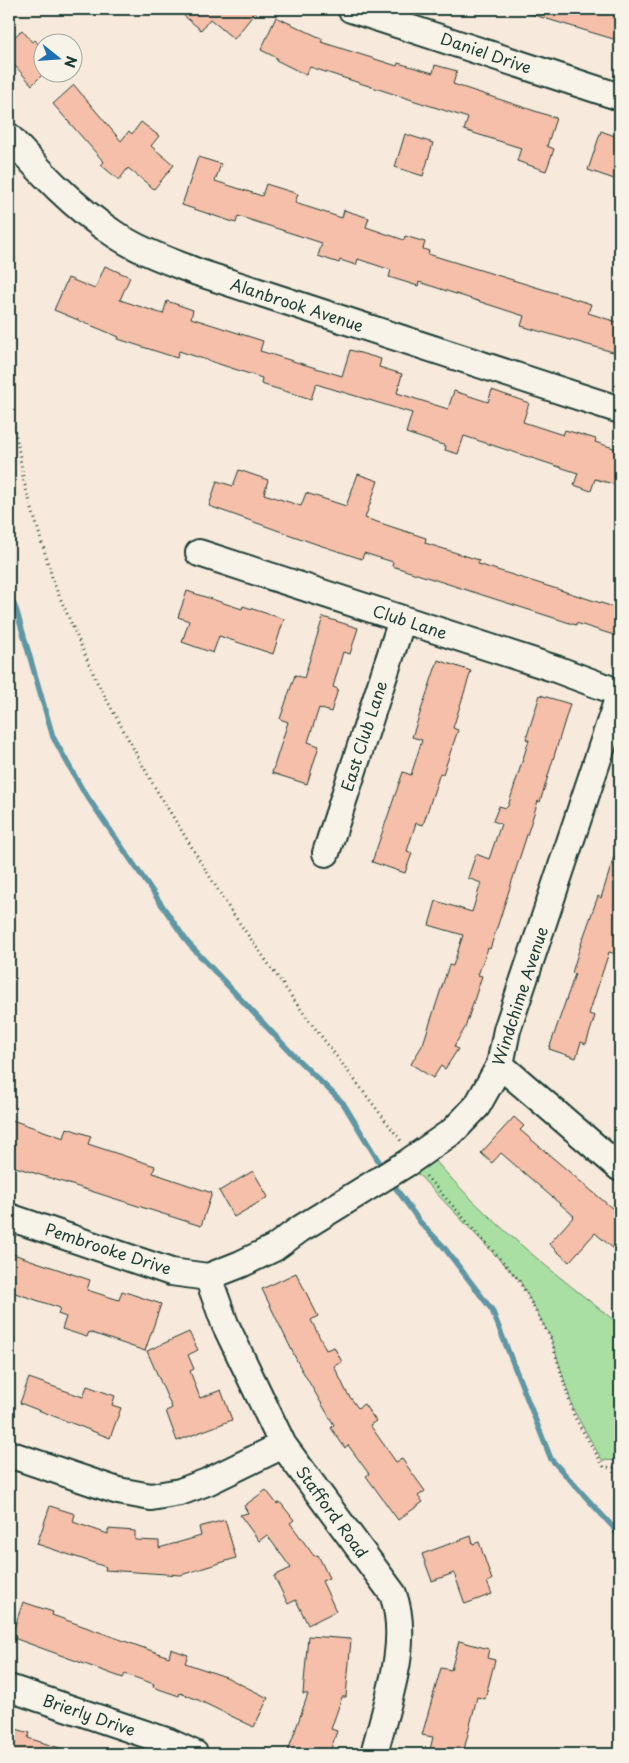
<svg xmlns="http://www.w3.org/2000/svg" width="629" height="1763" font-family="'Playpen Sans',sans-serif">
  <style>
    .green { fill: #a9dfa2; stroke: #648e6b }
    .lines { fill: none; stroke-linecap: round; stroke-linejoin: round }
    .stream { stroke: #6197a4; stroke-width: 5.5 }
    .building { fill: #f5bfa9; stroke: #1f3d34 }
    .minor-casing { stroke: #1f3d34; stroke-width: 30 }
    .path { stroke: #1f3d34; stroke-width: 3; stroke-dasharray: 1 4; stroke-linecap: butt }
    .minor { stroke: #f7f3e8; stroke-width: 26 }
    .labels { text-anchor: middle; stroke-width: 4.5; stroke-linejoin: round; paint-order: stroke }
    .street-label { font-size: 16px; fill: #1f3d34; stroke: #f7f3e8 }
  </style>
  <rect width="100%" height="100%" fill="#f7e9db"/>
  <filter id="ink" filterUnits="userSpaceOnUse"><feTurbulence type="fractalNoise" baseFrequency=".02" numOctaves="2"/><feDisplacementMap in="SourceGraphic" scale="10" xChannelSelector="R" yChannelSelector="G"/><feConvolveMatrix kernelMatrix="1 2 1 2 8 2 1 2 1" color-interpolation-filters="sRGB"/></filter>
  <g filter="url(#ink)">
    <!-- green -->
    <path class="green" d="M433,1158C488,1222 554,1273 620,1325V1461L602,1460L574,1411L551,1338L520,1281L415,1171Z"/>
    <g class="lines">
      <!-- stream -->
      <path class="stream" d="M9,593L16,609L53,737L82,789L188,943L296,1058L343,1103L384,1170
        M390,1180L420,1222L443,1246L492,1310L551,1459L613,1527L620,1540"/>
    </g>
    <!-- building -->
    <path class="building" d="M176,9H258L234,39L210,19L201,30Z
      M525,9H620V41L524,12Z
      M276,17L323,39L321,42L397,66L398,63L433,73L435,65L457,71L453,84L556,118L547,146L554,149L546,171L517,161L521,148L464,130L468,118L310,67L306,75L276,60L277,58L261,50Z
      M22,30L32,42L35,40L42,48V75L32,85L9,59V42Z
      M74,85L121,141L129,131L132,134L141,122L159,136L151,146L174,165L154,189L128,168L119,180L101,165L104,162L53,104Z
      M601,131L620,138V181L588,170Z
      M405,134L433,143L423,176L395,167Z
      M198,157L221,164L215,181L262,196L266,184L298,194L295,203L342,218L344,210L369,218L366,227L404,240L405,236L425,242L423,249L429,251L428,254L591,304L588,313L620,323V354L521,326L524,316L419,282L418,286L389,277L391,270L358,259L356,265L340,260L339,263L318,256L322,243L238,216L236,223L182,205Z
      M105,266L130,277L120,300L163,314L167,301L193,310L191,318L263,341L260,351L342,376L350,350L381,359L379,367L402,374L397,393L448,409L454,391L488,402L492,390L529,403L523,422L563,435L565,430L596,439L595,442L620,450V486L595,479L591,491L574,485L578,473L464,436L458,454L445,450L446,446L406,433L412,413L316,384L311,399L261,384L262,378L179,351L177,358L118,339L119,337L54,310L68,278L95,289Z
      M239,470L268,480L264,494L301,506L306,493L346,506L358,474L378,481L365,518L426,538L425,543L479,560L478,564L620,609V637L576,623V625L392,566L393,562L364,553L362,559L316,544L209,506L217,481L233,486Z
      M187,591L242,609L243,606L284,619L273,654L219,636L213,653L182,642L189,621L178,617Z
      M323,617L358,628L350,654L343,652L333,687L338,689L331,712L319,708L308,742L319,746L307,784L272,773L288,722L280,719L295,675L304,678Z
      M438,660L471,671L453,728L458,730L443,774L440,773L423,825L416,823L407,851L412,853L405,873L372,862L403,772L411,775L422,740L412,737Z
      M540,695L570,704L540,802L538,801L490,949L488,948L478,975L482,976L465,1028L454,1046L458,1049L445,1069L441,1066L433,1078L411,1064L423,1044L449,965L453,966L463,935L429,925L436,901L472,912L481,883L468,878L476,854L489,859L501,824L493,821L499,806L506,808L508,806L529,740L526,739Z
      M617,847L620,848V955L609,952L589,1014L595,1016L586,1044L581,1042L576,1058L549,1049L575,974L572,973L579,950L598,896L601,898Z
      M514,1117L524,1126L520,1130L620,1215V1254L595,1233L569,1262L549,1244L574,1216L501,1153L492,1163L481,1153Z
      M9,1119L64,1138L67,1128L91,1136L88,1144L155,1166L153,1173L212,1193L201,1226L9,1165L15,1145L9,1143Z
      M253,1171L268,1197L234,1217L219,1191Z
      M13,1254L90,1280L87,1290L119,1300L122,1291L161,1304L145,1351L89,1332L87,1337L62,1329L66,1317L58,1314L60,1308L9,1291V1269Z
      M296,1273L318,1316L311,1320L326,1350L334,1347L342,1362L334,1366L347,1393L358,1408L364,1404L376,1421L370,1425L396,1462L402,1459L425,1491L418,1496L423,1502L398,1520L366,1476L369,1474L348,1445L345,1448L331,1428L334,1425L299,1365L262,1289Z
      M189,1332L198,1350L188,1355L194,1369L190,1371L200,1398L221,1390L232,1420L177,1441L166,1411L172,1408L147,1351Z
      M29,1378L83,1397L87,1386L115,1396L112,1405L121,1408L110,1438L20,1403Z
      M266,1490L277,1504L280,1502L294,1520L290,1523L314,1556L318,1555L329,1578L322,1581L336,1611L308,1625L296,1600L288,1604L274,1576L291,1568L267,1535L259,1541L240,1515L248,1513L244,1506Z
      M50,1506L75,1514L73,1522L108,1534V1529L135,1531V1540L159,1541V1548L201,1536L199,1527L225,1520L236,1558L181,1575L105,1570L106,1567L37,1544Z
      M471,1536L473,1544L479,1542L492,1580L487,1582L492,1594L465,1604L454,1573L432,1581L422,1554Z
      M23,1602L53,1612L52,1615L169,1657L171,1649L188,1655L185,1663L226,1677L268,1698L254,1727L196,1699L180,1693L179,1696L153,1687L154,1684L125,1674L123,1678L11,1637Z
      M308,1636L351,1639L346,1697H342L331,1729L337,1731L329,1754H287L308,1694H303Z
      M459,1641L489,1649L487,1658L495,1660L485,1699L477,1697L463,1754H429L433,1737L422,1735L429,1710L441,1668L451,1670Z
      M9,1727L30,1733L28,1738L69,1751V1754H9Z"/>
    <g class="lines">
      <defs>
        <path id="minor" d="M351,9L620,97
          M9,137C41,172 73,207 113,233C139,251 169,261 197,272L620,410
          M199,553L556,669L620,693
          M326,853L402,620
          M500,1065L620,1168
          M9,1217L171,1272L208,1277L241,1264L274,1248L300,1229L407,1163L453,1131L477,1106L500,1065L507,1030L620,693
          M208,1277L225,1324L283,1445L393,1594C411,1643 386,1705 374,1754
          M9,1454L118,1491L151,1497L180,1492L207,1482L283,1445
          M9,1688L169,1742L195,1754"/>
      </defs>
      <!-- minor casing -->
      <use href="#minor" class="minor-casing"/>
      <!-- path -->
      <path class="path" d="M9,423L13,427L17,440L24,482L54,584L97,682L154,786L231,911L299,1007L401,1141
        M426,1176L518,1279L551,1339L574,1416L604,1467L620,1468"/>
      <!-- minor -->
      <use href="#minor" class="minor"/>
    </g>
  </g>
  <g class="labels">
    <!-- street labels -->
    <g class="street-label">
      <text transform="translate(486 53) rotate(19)" y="6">Daniel Drive</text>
      <text transform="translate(297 305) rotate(18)" y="6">Alanbrook Avenue</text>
      <text transform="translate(410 622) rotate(18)" y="6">Club Lane</text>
      <text transform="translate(364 736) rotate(-72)" y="6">East Club Lane</text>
      <text transform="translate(520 996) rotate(-72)" y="6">Windchime Avenue</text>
      <text transform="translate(108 1249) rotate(18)" y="6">Pembrooke Drive</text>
      <text transform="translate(332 1512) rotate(54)" y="6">Stafford Road</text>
      <text transform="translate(89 1715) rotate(19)" y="6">Brierly Drive</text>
    </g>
  </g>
  <!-- margin -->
  <rect width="629" height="1763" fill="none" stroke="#f7f3e8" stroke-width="30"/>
  <rect x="15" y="15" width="599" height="1733" fill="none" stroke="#1f3d34" stroke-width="2" filter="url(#ink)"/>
  <!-- north arrow -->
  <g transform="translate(58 58) rotate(107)"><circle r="24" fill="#f7f3e8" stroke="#a1aaa0"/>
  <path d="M0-4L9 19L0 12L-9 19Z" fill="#1f6fb2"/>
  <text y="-8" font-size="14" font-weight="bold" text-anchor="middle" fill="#1f3d34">N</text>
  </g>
</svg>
